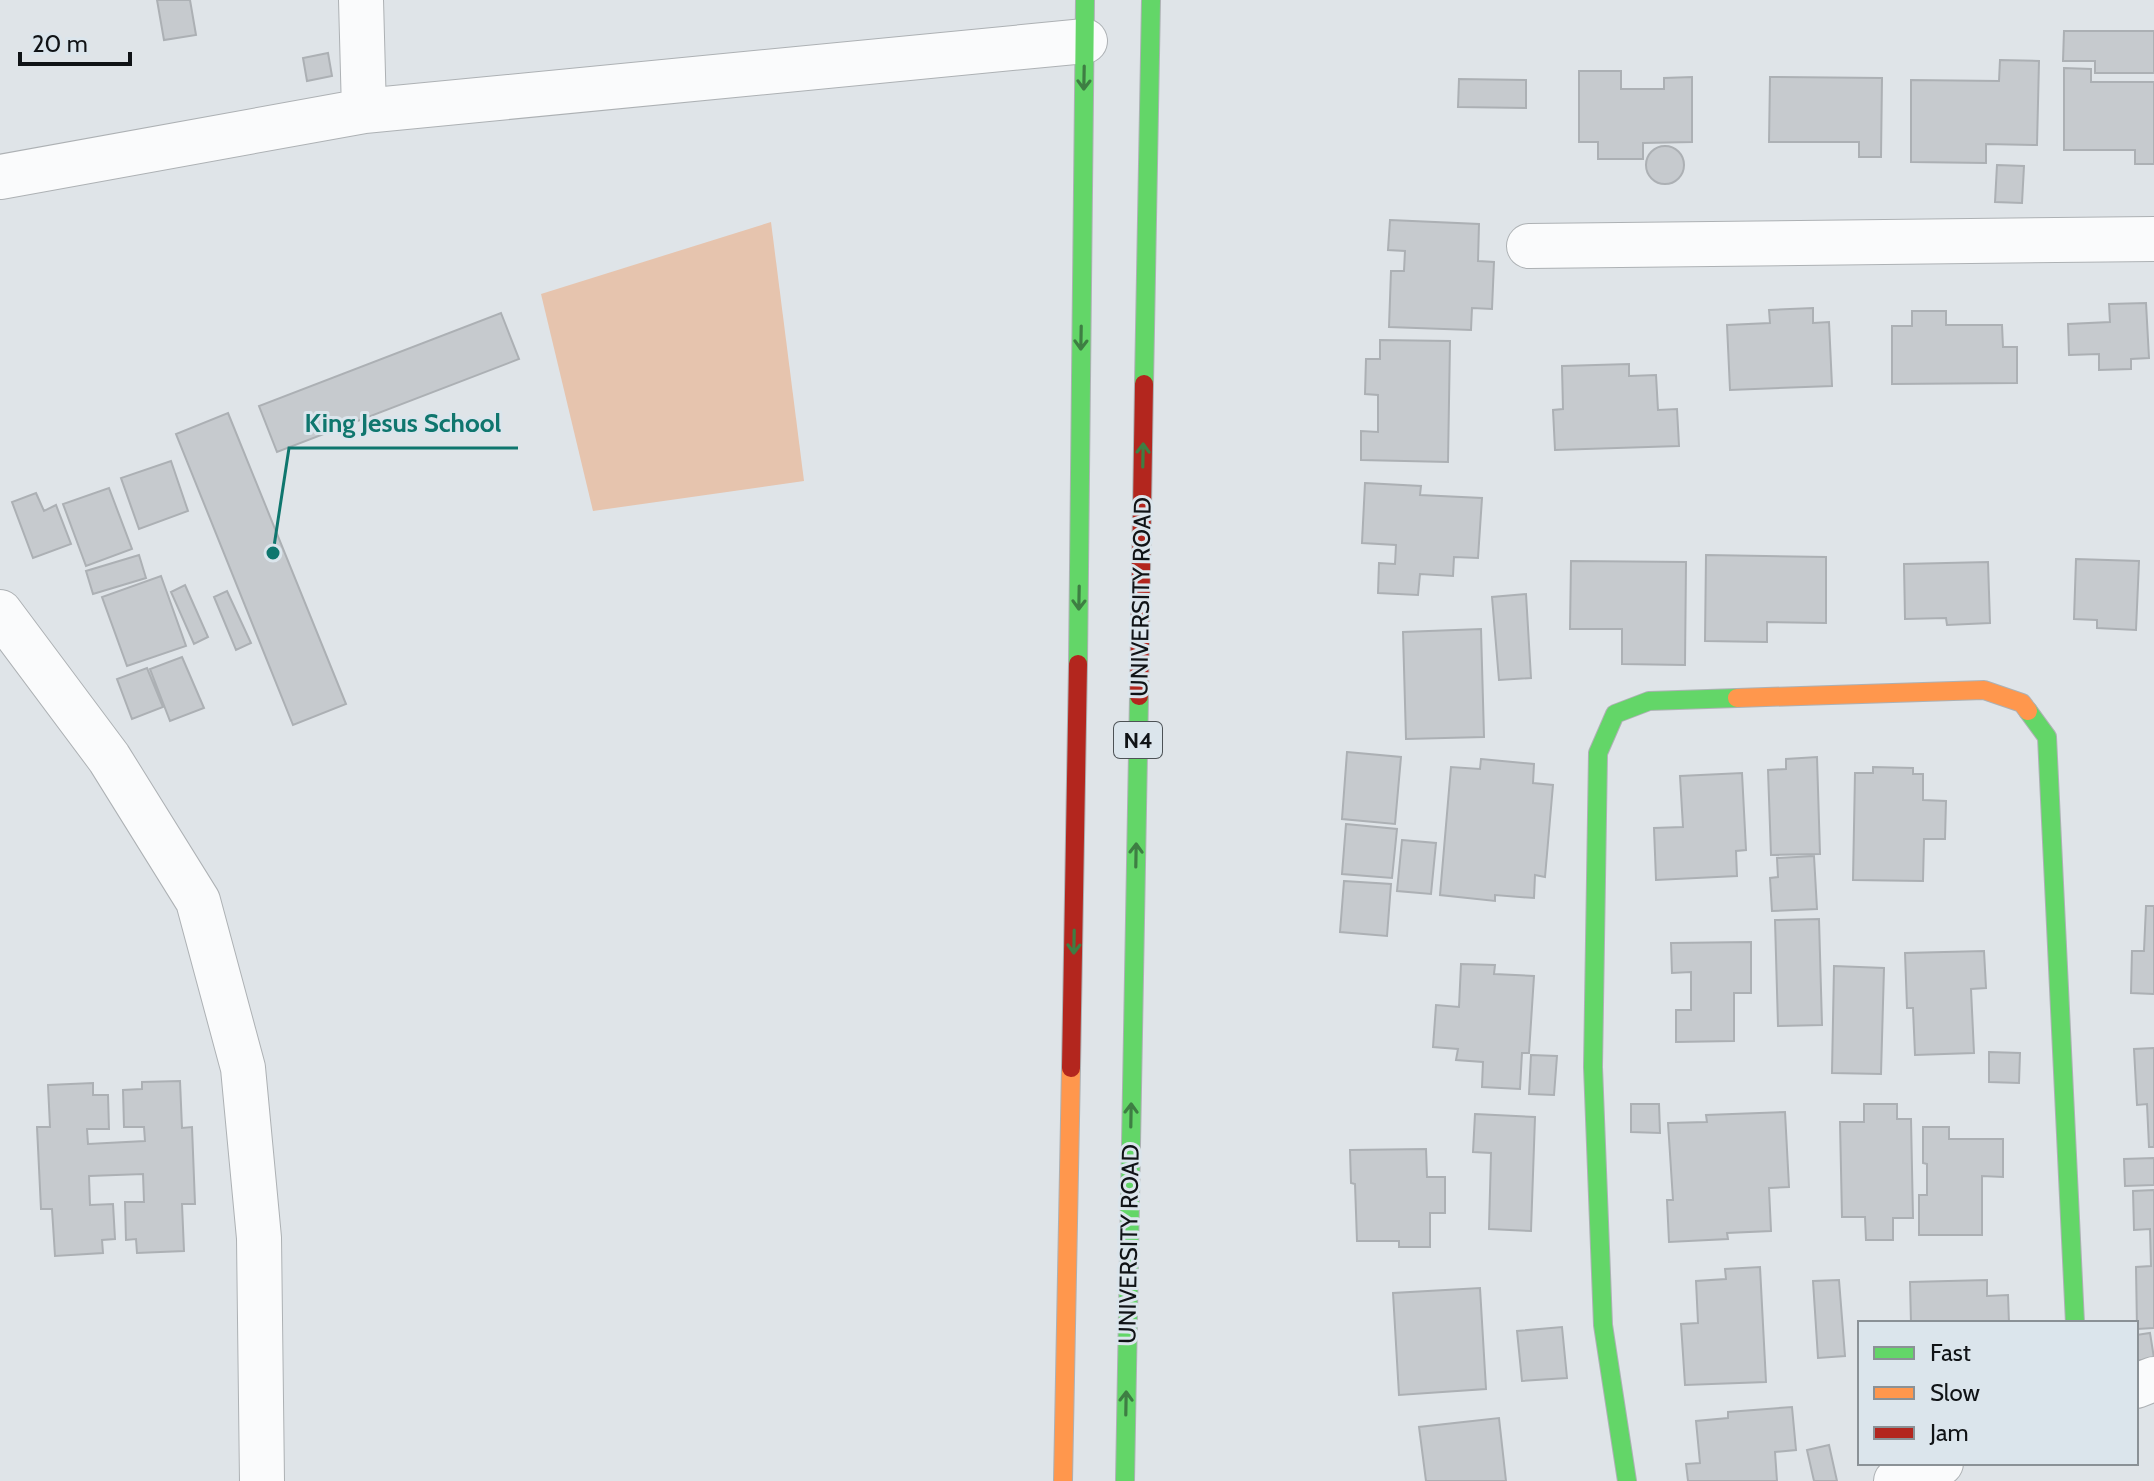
<svg xmlns="http://www.w3.org/2000/svg" width="2154" height="1481" font-family="Cabin,sans-serif">
  <style>
    .green { fill: #e6c4ae }
    .building { fill: #c6cace; stroke: #acb0b4; stroke-width: 2 }
    .lines { fill: none; stroke-linecap: round; stroke-linejoin: round }
    .street-casing { stroke: #adb1b4; stroke-width: 46 }
    .fast-casing { stroke: #adb1b4; stroke-width: 20 }
    .slow-casing { stroke: #adb1b4; stroke-width: 20 }
    .jam-casing { stroke: #adb1b4; stroke-width: 20 }
    .street { stroke: #fafbfc; stroke-width: 44 }
    .fast { stroke: #63d668; stroke-width: 18 }
    .slow { stroke: #ff974d; stroke-width: 18 }
    .jam { stroke: #b3261e; stroke-width: 18 }
    .oneway { stroke: #3e7e43 }
    .labels { text-anchor: middle; stroke-width: 6; stroke-linejoin: round; paint-order: stroke }
    .shield { fill: #dbe5ec; stroke: #4d5256; stroke-width: 2 }
    .shield-label { font-size: 22px; font-weight: bold; fill: #101316 }
    .street-label { font-size: 24px; fill: #101316; stroke: #dbe5ec }
    .leader { fill: none; stroke: #0f766e; stroke-width: 3 }
    .callout-dot { fill: #0f766e; stroke: #dbe5ec; stroke-width: 3 }
    .callout-label { font-size: 26px; text-anchor: middle; font-weight: bold; fill: #0f766e; stroke: #dbe5ec; stroke-width: 6; stroke-linejoin: round; paint-order: stroke }
  </style>
  <rect width="100%" height="100%" fill="#dfe4e8"/>
  <!-- green -->
  <path class="green" d="M771,222L804,481L593,511L541,294Z"/>
  <!-- building -->
  <path class="building" d="M157,0H190L196,35L164,40Z
    M2064,31H2154V73H2095V61H2063Z
    M328,53L332,76L307,81L303,58Z
    M2000,60L2039,61L2037,145L1986,144V163L1911,162V80L1999,81Z
    M2064,68L2091,69V82H2154V164H2135V150H2064Z
    M1579,71H1621V89H1664V78L1692,77V142L1643,143V159H1598V142H1579Z
    M1770,77L1882,78L1881,157H1859V142H1769Z
    M1459,79L1526,80V108L1458,107Z
    M1646 165a19 19 0 1 1 38 0a19 19 0 1 1-38 0Z
    M1997,165L2024,166L2022,203L1995,202Z
    M1390,220L1479,224L1478,261L1494,262L1492,309L1472,308L1471,330L1389,327L1391,271H1404L1405,251L1388,250Z
    M2146,303L2149,358L2131,359V369L2099,370V354L2069,355L2068,324L2110,322L2109,304Z
    M1813,308V323L1829,322L1832,386L1730,390L1727,325L1770,323L1769,310Z
    M1912,311H1946V325H2002L2003,347H2017V383L1892,384V326H1912Z
    M501,313L519,359L277,452L259,406Z
    M1380,340L1450,341L1448,462L1361,460V431L1378,432V395L1365,394L1366,359H1380Z
    M1629,364V376L1656,375L1658,410L1677,409L1679,446L1555,450L1553,410L1563,409L1562,366Z
    M228,413L346,704L293,725L176,434Z
    M171,461L188,511L139,529L121,478Z
    M1365,483L1421,486L1420,495L1482,498L1478,558L1454,557L1453,576L1420,574L1418,595L1378,593L1379,563L1395,564L1396,545L1362,543Z
    M109,488L132,549L86,566L63,504Z
    M36,493L44,511L56,505L71,544L33,558L12,502Z
    M139,555L146,578L93,594L86,571Z
    M1706,555L1826,557V623L1767,622V642L1705,641Z
    M2076,559L2139,561L2136,630L2097,628V620L2074,619Z
    M1571,561L1686,562L1685,665L1622,664V629H1570Z
    M1988,562L1990,623L1947,625L1946,618L1905,619L1904,564Z
    M161,576L186,646L127,666L102,597Z
    M185,585L208,637L194,644L171,592Z
    M227,591L251,643L236,650L214,597Z
    M1526,594L1531,678L1499,680L1492,597Z
    M1481,629L1484,737L1406,739L1403,632Z
    M182,657L204,708L170,721L150,669Z
    M147,668L163,707L132,719L117,679Z
    M1347,752L1401,757L1395,824L1342,819Z
    M1817,757L1820,854L1771,855L1768,770L1786,769V759Z
    M1481,759L1534,764L1533,783L1553,785L1545,877L1535,875L1534,898L1495,895V901L1440,895L1451,767L1480,769Z
    M1873,767L1913,768V774H1923V800L1946,801L1945,839H1924L1923,881L1853,880L1855,773H1873Z
    M1742,773L1746,850L1736,851L1737,876L1656,880L1654,828L1683,827L1680,776Z
    M1346,824L1397,829L1392,878L1342,874Z
    M1402,840L1436,843L1431,894L1397,891Z
    M1814,856L1817,909L1772,911L1770,878L1778,877L1777,858Z
    M1344,881L1391,884L1387,936L1340,932Z
    M2146,906H2154V994L2131,993L2132,951H2144Z
    M1819,919L1822,1025L1778,1026L1775,920Z
    M1751,942V993H1734V1041L1676,1042V1010H1691V972L1672,973L1671,943Z
    M1984,951L1986,988L1971,989L1974,1053L1915,1055L1913,1008H1907L1905,953Z
    M1461,964L1495,965L1494,974L1534,976L1529,1053H1522L1520,1089L1482,1087L1483,1062L1456,1060L1458,1049L1433,1047L1436,1005L1459,1007Z
    M1834,966L1884,968L1881,1074L1832,1073Z
    M2154,1048V1147H2149L2147,1104L2137,1105L2134,1049Z
    M1989,1052L2020,1053L2019,1083L1989,1082Z
    M1531,1055L1557,1056L1554,1095L1529,1094Z
    M180,1081L182,1128L192,1127L195,1204H182L184,1251L137,1253L136,1239L126,1240L125,1202H144L143,1174L89,1176L90,1205L113,1204L115,1239L102,1240L103,1253L55,1256L52,1209H41L37,1127H50L48,1085L93,1083V1095H108L109,1129H87L88,1144L145,1141L144,1127H124L123,1090L142,1089V1082Z
    M1631,1104H1659L1660,1133L1631,1132Z
    M1864,1104H1897V1119H1911L1913,1218H1893V1240H1866L1865,1217H1842L1840,1122H1864Z
    M1785,1112L1789,1187L1769,1188L1771,1231L1727,1233L1728,1239L1669,1242L1667,1200H1673L1668,1123L1707,1122L1706,1115Z
    M1475,1114L1535,1117L1531,1231L1489,1229L1491,1153L1473,1152Z
    M1923,1127H1949V1139H2003V1177L1982,1176V1235H1919V1195H1927V1164L1923,1163Z
    M1426,1149L1427,1177H1445V1213H1430V1247H1399V1241H1357L1355,1184L1351,1183L1350,1150Z
    M2154,1158V1185L2125,1186L2124,1159Z
    M2154,1190V1328L2137,1329L2136,1267L2151,1266L2150,1229L2134,1230L2133,1191Z
    M1760,1267L1766,1382L1685,1385L1681,1324L1698,1323L1696,1281L1726,1279L1725,1269Z
    M1839,1280L1845,1356L1818,1358L1813,1281Z
    M1987,1280V1296L2008,1295L2009,1323H1911L1910,1282Z
    M1480,1288L1486,1389L1399,1395L1393,1293Z
    M1562,1327L1567,1378L1522,1381L1517,1331Z
    M2150,1333L2154,1358L2136,1361V1335Z
    M1792,1407L1796,1450L1775,1452L1777,1481H1688L1686,1464L1700,1463L1696,1421L1728,1418V1412Z
    M1499,1418L1506,1481H1426L1419,1427Z
    M1829,1445L1837,1481H1814L1807,1450Z"/>
  <g class="lines">
    <defs>
      <path id="street" d="M361,0L364,111
        M0,177L364,111L1085,41
        M1529,246L2154,239
        M0,612L109,758L198,901L243,1068L259,1238L262,1481
        M2136,1386L2154,1379
        M1896,1481L1941,1463"/>
      <path id="fast" d="M1144,384L1151,0
        M1078,664L1085,0
        M2028,711L2047,737L2075,1323
        M1125,1481L1139,696
        M1627,1481L1603,1325L1593,1067L1598,753L1615,714L1649,701L1737,698"/>
      <path id="slow" d="M1737,698L1984,690L2022,703L2028,711
        M1063,1481L1071,1068"/>
      <path id="jam" d="M1139,696L1144,384
        M1071,1068L1078,664"/>
    </defs>
    <!-- street casing -->
    <use href="#street" class="street-casing"/>
    <!-- fast casing -->
    <use href="#fast" class="fast-casing"/>
    <!-- slow casing -->
    <use href="#slow" class="slow-casing"/>
    <!-- jam casing -->
    <use href="#jam" class="jam-casing"/>
    <!-- street -->
    <use href="#street" class="street"/>
    <!-- fast -->
    <use href="#fast" class="fast"/>
    <!-- slow -->
    <use href="#slow" class="slow"/>
    <!-- jam -->
    <use href="#jam" class="jam"/>
  </g>
  <!-- one-way arrows -->
  <defs><path id="oneway-shaft" d="M-6 0H5M1.5-3L5.5 0L1.5 3" fill="none" stroke-width="1.6" stroke-linecap="round" stroke-linejoin="round" transform="scale(2)"/></defs>
  <g class="oneway">
    <use href="#oneway-shaft" transform="translate(1084 78) rotate(91)"/>
    <use href="#oneway-shaft" transform="translate(1081 338) rotate(91)"/>
    <use href="#oneway-shaft" transform="translate(1143 455) rotate(-89)"/>
    <use href="#oneway-shaft" transform="translate(1079 598) rotate(91)"/>
    <use href="#oneway-shaft" transform="translate(1136 855) rotate(-89)"/>
    <use href="#oneway-shaft" transform="translate(1074 942) rotate(91)"/>
    <use href="#oneway-shaft" transform="translate(1131 1115) rotate(-89)"/>
    <use href="#oneway-shaft" transform="translate(1126 1403) rotate(-89)"/>
  </g>
  <g class="labels">
    <!-- shield labels -->
    <rect class="shield" x="1114" y="722" width="48" height="36" rx="6"/>
    <g class="shield-label">
      <text x="1138" y="748">N4</text>
    </g>
    <!-- street labels -->
    <g class="street-label">
      <text transform="translate(1141 597) rotate(-89)" y="8">UNIVERSITY ROAD</text>
      <text transform="translate(1129 1244) rotate(-89)" y="8">UNIVERSITY ROAD</text>
    </g>
  </g>
  <!-- callouts -->
  <path class="leader" d="M273 553L289 448H518"/>
  <circle class="callout-dot" cx="273" cy="553" r="8"/>
  <g class="callout-label">
    <text x="403" y="432">King Jesus School</text>
  </g>
  <!-- legend -->
  <rect x="1858" y="1321" width="280" height="144" fill="#dbe5ec" stroke="#8a9196" stroke-width="2"/>
  <rect x="1874" y="1347" width="40" height="12" fill="#63d668" stroke="#8a9196" stroke-width="2"/>
  <text x="1930" y="1361" font-size="24" fill="#101316">Fast</text>
  <rect x="1874" y="1387" width="40" height="12" fill="#ff974d" stroke="#8a9196" stroke-width="2"/>
  <text x="1930" y="1401" font-size="24" fill="#101316">Slow</text>
  <rect x="1874" y="1427" width="40" height="12" fill="#b3261e" stroke="#8a9196" stroke-width="2"/>
  <text x="1930" y="1441" font-size="24" fill="#101316">Jam</text>
  <!-- scale -->
  <path d="M20 52v12h110v-12" fill="none" stroke="#101316" stroke-width="4"/>
  <text x="32" y="52" font-size="24" fill="#101316" stroke="#dbe5ec" stroke-width="6" paint-order="stroke">20 m</text>
</svg>
